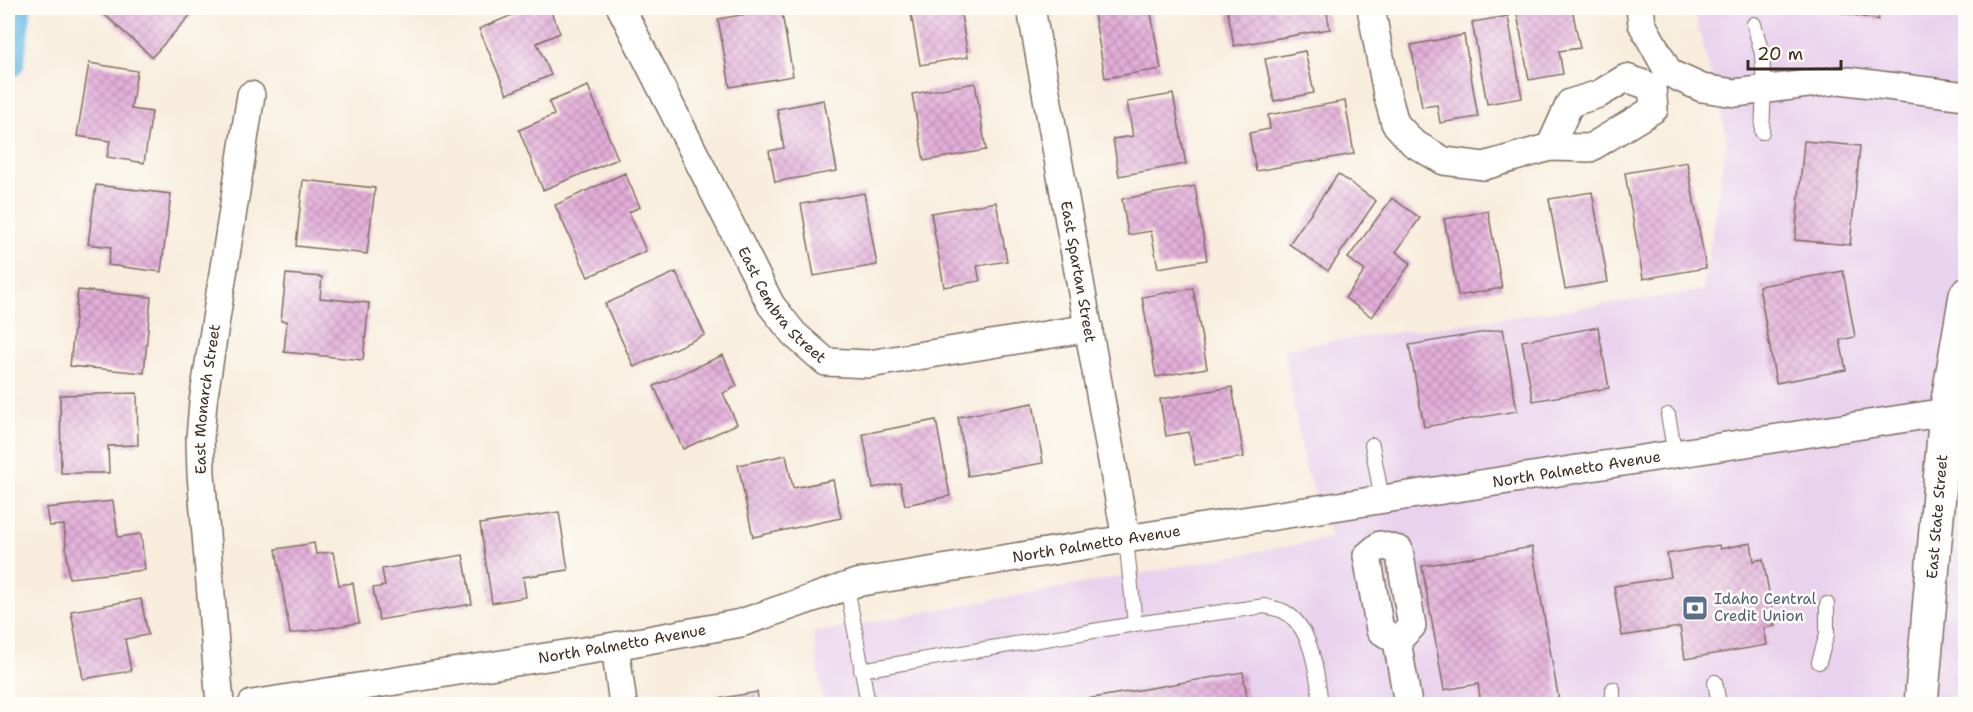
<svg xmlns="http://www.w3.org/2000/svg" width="1973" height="712" font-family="'Shantell Sans',sans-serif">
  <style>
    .built { fill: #e9d2ed }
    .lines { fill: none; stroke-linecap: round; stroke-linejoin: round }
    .canal { stroke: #6abde6; stroke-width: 33 }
    .building { fill: url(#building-cross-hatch) }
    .service-casing { stroke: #7d6e61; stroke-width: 16 }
    .minor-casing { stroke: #7d6e61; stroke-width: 30 }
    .secondary-casing { stroke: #7d6e61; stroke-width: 36 }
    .service { stroke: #fff; stroke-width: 14 }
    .minor { stroke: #fff; stroke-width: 27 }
    .secondary { stroke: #fff; stroke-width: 33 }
    .labels { text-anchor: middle; stroke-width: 5; stroke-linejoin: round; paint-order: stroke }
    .street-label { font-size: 15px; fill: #3b2a1e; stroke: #fdfcf7 }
    .service-label { font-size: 15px; fill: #4e5e75; stroke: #fdfcf7; text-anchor: start }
  </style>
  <defs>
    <pattern id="building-cross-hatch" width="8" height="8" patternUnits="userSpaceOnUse" patternTransform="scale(1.5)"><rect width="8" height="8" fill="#e3aeda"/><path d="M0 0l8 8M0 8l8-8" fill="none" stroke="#b98eb0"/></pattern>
  </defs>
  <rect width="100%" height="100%" fill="#fdfcf7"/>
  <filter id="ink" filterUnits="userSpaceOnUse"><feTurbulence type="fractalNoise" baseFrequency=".0167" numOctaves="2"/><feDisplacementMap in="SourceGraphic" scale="12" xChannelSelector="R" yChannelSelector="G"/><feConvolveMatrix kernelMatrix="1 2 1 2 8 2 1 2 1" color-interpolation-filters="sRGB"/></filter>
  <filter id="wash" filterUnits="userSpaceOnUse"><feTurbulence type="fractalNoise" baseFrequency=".008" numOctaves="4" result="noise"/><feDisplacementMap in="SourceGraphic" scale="24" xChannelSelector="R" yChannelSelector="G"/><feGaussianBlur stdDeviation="1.35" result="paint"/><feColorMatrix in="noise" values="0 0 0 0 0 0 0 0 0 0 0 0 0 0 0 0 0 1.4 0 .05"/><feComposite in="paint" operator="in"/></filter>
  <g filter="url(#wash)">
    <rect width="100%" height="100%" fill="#f8eddd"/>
    <!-- built -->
    <path class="built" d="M1693,8H1965V704H823L813,633L1332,538L1305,468L1284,348L1703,291L1727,135Z"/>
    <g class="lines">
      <!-- canal -->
      <path class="canal" d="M8,62L15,8"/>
    </g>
    <g id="blocks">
      <!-- building -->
      <path class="building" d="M97,8H197L152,57Z
        M433,8H460L435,14Z
        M529,8H549L560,33L537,43L551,75L507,94L479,29Z
        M781,8L793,76L730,87L718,19Z
        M910,8H960L968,57L920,65Z
        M1093,8H1150L1161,69L1105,78Z
        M1227,8H1326L1330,29L1234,46Z
        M1516,8H1572L1580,48L1559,51L1563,74L1529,80Z
        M1817,8H1881L1878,20Z
        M1508,16L1522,98L1487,104L1472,22Z
        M1464,35L1478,117L1440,123L1437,105L1422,107L1411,45Z
        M1305,51L1314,93L1274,101L1265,59Z
        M89,63L137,71L131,109L152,112L144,163L107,157L110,141L77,136Z
        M975,83L986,150L924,161L912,94Z
        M588,86L618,159L543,190L519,130L554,115L549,102Z
        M1173,94L1186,164L1119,176L1113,139L1133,136L1127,102Z
        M824,100L837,171L775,182L769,151L784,148L777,109Z
        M1345,101L1354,154L1256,171L1249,133L1270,129L1268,115Z
        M1804,141L1860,146L1850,245L1795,240Z
        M1687,162L1706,268L1643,279L1625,173Z
        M625,173L640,207L629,212L646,251L588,277L555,205Z
        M1338,174L1376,201L1328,271L1289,244Z
        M303,180L375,188L367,254L296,246Z
        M96,185L171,194L161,272L108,265L111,247L88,244Z
        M1195,186L1207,260L1158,268L1151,231L1128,235L1122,199Z
        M1592,192L1608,282L1565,289L1549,199Z
        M864,193L877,265L814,276L801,204Z
        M1392,198L1420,218L1396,252L1411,263L1372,317L1345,298L1365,271L1348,258Z
        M996,202L1007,261L977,266L980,281L944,287L931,213Z
        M1488,211L1502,288L1458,296L1444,219Z
        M1843,271L1855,337L1840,340L1846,370L1776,383L1759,286Z
        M676,272L705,335L634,367L605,304Z
        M286,274L322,277L320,298L369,303L363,360L284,352L287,321H281Z
        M1193,288L1207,368L1156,377L1142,297Z
        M78,290L151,297L144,373L70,366Z
        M1598,327L1609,388L1533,401L1522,341Z
        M1503,329L1517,411L1424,427L1409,345Z
        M723,355L737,386L723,393L737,424L683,449L654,386Z
        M1232,387L1244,457L1195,465L1189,432L1166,436L1160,399Z
        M137,393L138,445L108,446L109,473H61L60,395Z
        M1033,403L1043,463L968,476L958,417Z
        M936,420L950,496L905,505L900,483L873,488L863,434Z
        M786,455L793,488L833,480L841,518L753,537L738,465Z
        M113,501L118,537L141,534L145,570L69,578L64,525L49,526L46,508Z
        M559,512L568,570L523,577L526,597L492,603L480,524Z
        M314,543L316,554L333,552L339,585L353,583L359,623L290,634L276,549Z
        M1751,543L1754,561L1763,559L1775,626L1764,628L1767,645L1685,659L1680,627L1622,636L1614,586L1671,577L1667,554L1719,545L1720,549Z
        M1532,547L1559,701L1540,704H1481L1478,684L1444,690L1422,566Z
        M463,555L472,604L379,620L373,588L385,586L382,569Z
        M141,599L148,635L125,639L131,671L83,679L71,611Z
        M1243,672L1248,704H1064V703Z
        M757,692L759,704H694V703Z"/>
    </g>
  </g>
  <g filter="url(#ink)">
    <use href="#blocks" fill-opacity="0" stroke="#7d6e61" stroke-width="1.5"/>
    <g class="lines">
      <defs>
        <path id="service" d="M1754,24L1762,54L1764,89L1762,132
          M1668,415L1675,454
          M1372,445L1382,500
          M847,586L868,704
          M1135,624L1265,606C1271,608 1278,609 1283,611C1313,626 1317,676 1321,704
          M1819,662L1827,634V604
          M861,670L1135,624L1126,539
          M1715,682L1719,704
          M1613,689V704"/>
        <g id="minor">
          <path id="s1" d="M621,8L771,305L794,334L826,362L869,364L1089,328"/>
          <path id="s2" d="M1031,8L1126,539"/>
          <path d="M1371,8L1387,94L1395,123L1413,143L1444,161L1484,166L1550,147L1590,148L1654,109L1652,87L1626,78L1599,94L1570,103L1550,147"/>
          <path d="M1640,8L1642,24L1669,73L1702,88L1735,93L1840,80L1966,96"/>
          <path d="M1380,545L1399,550L1412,626L1397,641L1380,630L1367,556Z"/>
          <path d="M1397,641L1408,704"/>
          <path d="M615,646L623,704"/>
          <path id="s3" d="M220,704L201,474L200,438L203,402L251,95"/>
          <path id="s4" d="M252,704L615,646L741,623L856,583L1126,539L1946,412"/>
        </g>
        <g id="secondary">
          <path id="s5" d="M1921,704L1946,412L1966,295"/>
        </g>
      </defs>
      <!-- service casing -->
      <use href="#service" class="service-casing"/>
      <!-- minor casing -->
      <use href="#minor" class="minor-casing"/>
      <!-- secondary casing -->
      <use href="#secondary" class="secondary-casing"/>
      <!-- service -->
      <use href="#service" class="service"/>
      <!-- minor -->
      <use href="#minor" class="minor"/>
      <!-- secondary -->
      <use href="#secondary" class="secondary"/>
    </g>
  </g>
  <!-- icons -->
  <defs>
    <symbol id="bank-square" viewBox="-11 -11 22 22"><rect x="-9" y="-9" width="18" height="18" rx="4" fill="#5c6f8a" stroke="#fdfcf7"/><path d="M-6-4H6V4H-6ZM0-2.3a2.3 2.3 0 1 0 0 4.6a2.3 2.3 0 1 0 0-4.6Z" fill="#fff"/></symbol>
  </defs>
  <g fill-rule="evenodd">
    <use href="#bank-square" x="1680" y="593" width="30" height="30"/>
  </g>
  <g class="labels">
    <!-- street labels -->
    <g class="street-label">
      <text dy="5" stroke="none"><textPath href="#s2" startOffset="268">East Spartan Street</textPath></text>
      <text dy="5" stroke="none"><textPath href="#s1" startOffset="339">East Cembra Street</textPath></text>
      <text dy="5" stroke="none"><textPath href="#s3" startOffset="306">East Monarch Street</textPath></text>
      <text dy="5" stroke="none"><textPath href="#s4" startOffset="1347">North Palmetto Avenue</textPath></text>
      <text dy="5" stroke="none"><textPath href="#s5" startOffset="188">East State Street</textPath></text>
      <text dy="5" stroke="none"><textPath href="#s4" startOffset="861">North Palmetto Avenue</textPath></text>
      <text dy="5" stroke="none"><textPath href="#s4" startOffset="375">North Palmetto Avenue</textPath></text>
    </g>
    <!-- service labels -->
    <g class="service-label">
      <text x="1714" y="604">Idaho Central<tspan x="1714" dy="17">Credit Union</tspan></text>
    </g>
  </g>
  <!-- margin -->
  <rect width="1973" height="712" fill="none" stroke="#fdfcf7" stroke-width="30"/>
  <!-- scale -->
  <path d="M1748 60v9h93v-9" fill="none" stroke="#3b2a1e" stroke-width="3"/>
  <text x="1757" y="60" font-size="18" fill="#3b2a1e" stroke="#fdfcf7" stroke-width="4.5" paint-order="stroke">20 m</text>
</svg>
